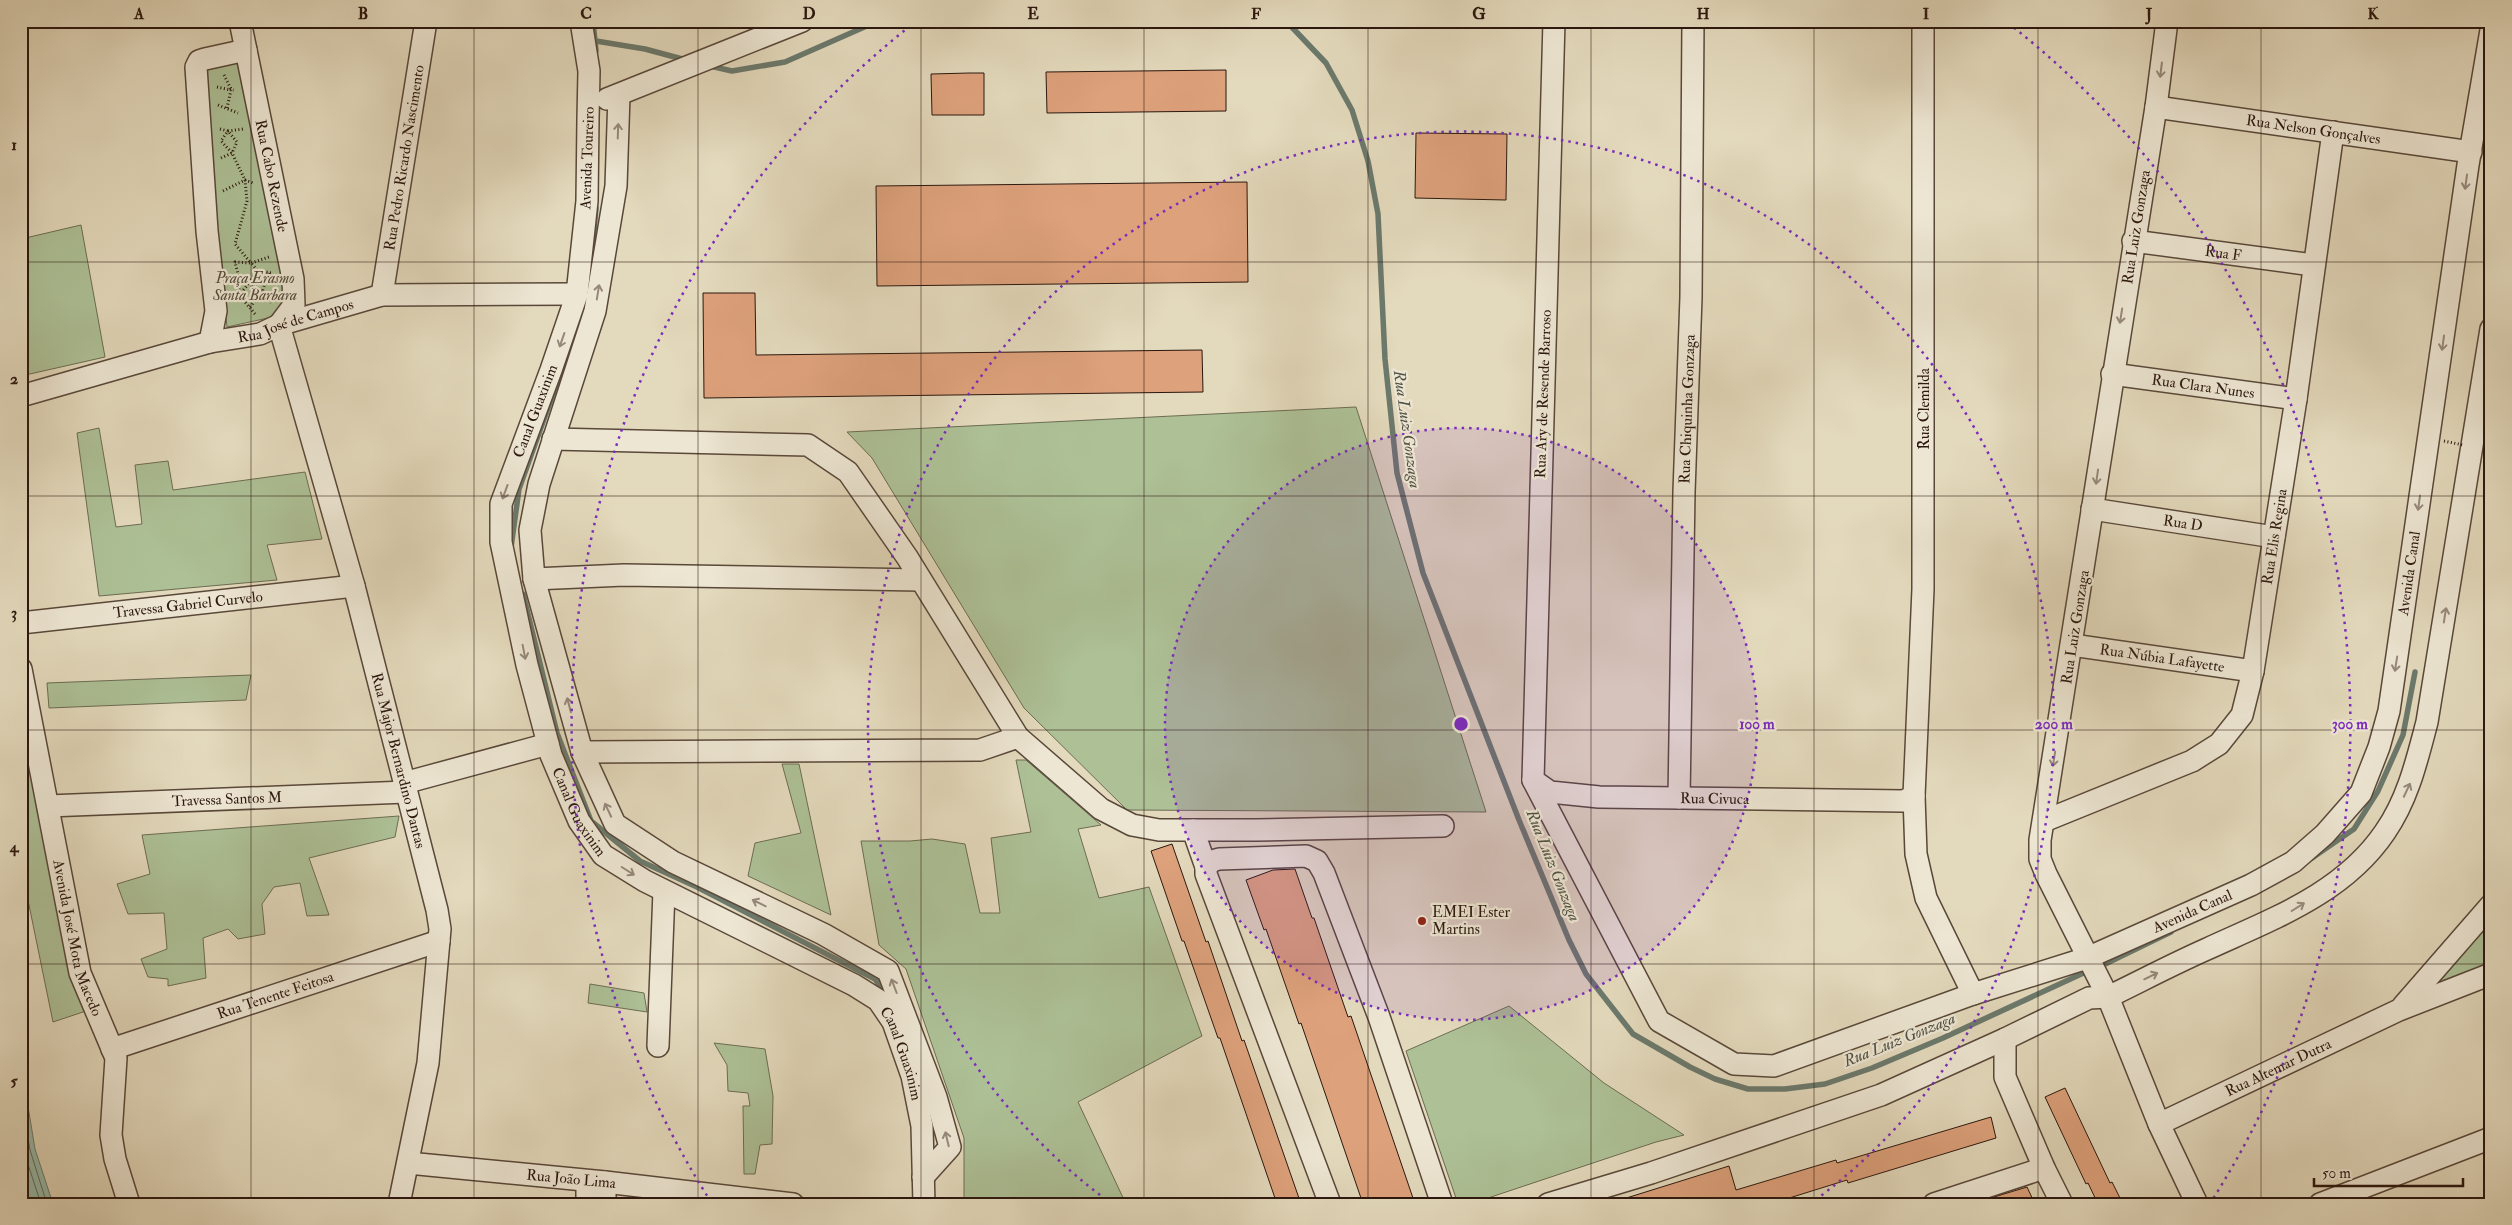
<svg xmlns="http://www.w3.org/2000/svg" width="2512" height="1225" font-family="'IM FELL Double Pica',serif">
  <style>
    .green { fill: #adc096; stroke: #6c6c52 }
    .water { fill: #96bbaa; stroke: #6b796c }
    .lines { fill: none; stroke-linecap: round; stroke-linejoin: round }
    .shore { stroke: #60695c; stroke-width: 1 }
    .stream { stroke: #6b796c; stroke-width: 5.5 }
    .building { fill: #dda17b; stroke: #2b170f }
    .street-casing { stroke: #59483a; stroke-width: 24 }
    .path { stroke: #2b170f; stroke-width: 3; stroke-dasharray: 1 2.5; stroke-linecap: butt }
    .street { stroke: #ede6d3; stroke-width: 21 }
    .path-bridge { stroke: #2b170f; stroke-width: 3; stroke-dasharray: 1 2.5; stroke-linecap: butt }
    .oneway { stroke: #96897b }
    .grid { fill: none; stroke: #2b170f; stroke-width: 1; stroke-opacity: 0.55 }
    .ring { fill: none; stroke: #7b2cbf; stroke-width: 2.5; stroke-dasharray: 2.5 5 }
    .poi-dot { fill: #8f2418; stroke: #ede6d3; stroke-width: 2 }
    .labels { text-anchor: middle; stroke-width: 4.5; stroke-linejoin: round; paint-order: stroke }
    .street-label { font-size: 15px; fill: #2b170f; stroke: #ede6d3 }
    .park-label { font-size: 15px; font-style: italic; fill: #524a38; stroke: #ede6d3 }
    .poi-label { font-size: 15px; fill: #2b170f; stroke: #ede6d3; text-anchor: start }
    .water-label { font-size: 16px; font-style: italic; fill: #505045; stroke: #ede6d3 }
    .centre { fill: #7b2cbf; stroke: #ede6d3; stroke-width: 2.5 }
    .ring-label { font-size: 15px; text-anchor: middle; font-weight: bold; fill: #7b2cbf; stroke: #ede6d3; stroke-width: 4.5; stroke-linejoin: round; paint-order: stroke }
    .neatline { fill: none; stroke: #2b170f; stroke-width: 2 }
    .grid-label { font-size: 16px; text-anchor: middle; font-weight: bold; fill: #2b170f }
  </style>
  <rect width="100%" height="100%" fill="#e3d9bc"/>
  <filter id="stains"><feTurbulence type="fractalNoise" baseFrequency=".004" numOctaves="4"/><feColorMatrix values="0 0 0 0 .2 0 0 0 0 .09 0 0 0 0 .02 0 0 0 .5 -.17"/></filter>
  <radialGradient id="worn" r=".72"><stop offset=".6" stop-color="#630" stop-opacity="0"/><stop offset="1" stop-color="#630" stop-opacity=".3"/></radialGradient>
  <!-- green -->
  <path class="green" d="M241,57L288,286L286,314L227,327L202,68Z
    M81,225L105,357L21,376V239Z
    M1356,407L1486,812L1127,810L1024,708L872,458L847,432Z
    M99,428L116,527L142,524L135,465L168,461L173,490L305,472L322,539L267,545L277,580L99,596L77,433Z
    M251,675L246,700L49,708L47,683Z
    M21,677L86,1011L53,1022L21,866Z
    M1016,760H1026L1101,825L1078,829L1099,898L1149,887L1202,1036L1078,1102L1126,1204H964V1138L906,969L879,945L861,841H910L932,839L965,844L980,913H1000L991,838L1031,832Z
    M782,764H799L831,915L748,876L755,843L801,833Z
    M399,816L395,837L309,858L329,915L307,916L300,883L274,887L262,904L265,934L238,939L228,929L203,938L206,978L168,986V979L148,977L141,959L167,949L164,913L128,914L117,884L150,874L142,835Z
    M2491,921V966L2432,986L2488,925Z
    M590,984L644,993L647,1012L588,1003Z
    M1509,1006L1604,1083L1684,1135L1656,1142L1470,1204H1458L1406,1051Z
    M714,1043L765,1049L773,1096L772,1144L760,1145L755,1174H744L743,1106H750L748,1093L728,1091L727,1065Z"/>
  <!-- water -->
  <path class="water" d="M21,1064L35,1149L53,1204H21Z"/>
  <g class="lines">
    <!-- shore -->
    <path class="shore" d="M21,1096L30,1150L47,1204
      M21,1137L24,1152L41,1204"/>
    <!-- stream -->
    <path class="stream" d="M593,21L596,51
      M1286,21L1326,63L1352,110L1368,161L1378,214L1385,359L1397,473L1423,573L1519,820L1569,940L1586,974L1633,1034L1690,1067L1715,1079L1748,1089H1785L1825,1084L1872,1068L1943,1038L2090,970
      M596,41L645,49L686,60
      M710,66L732,71L785,62L878,21
      M593,243L596,208
      M511,548L519,489L573,338
      M523,594L557,733L591,821L640,861L697,887L875,979L888,996
      M2312,858L2354,829L2378,791L2403,735L2415,672
      M2099,967L2171,932"/>
  </g>
  <!-- building -->
  <path class="building" d="M1226,70V111L1047,113L1046,72Z
    M969,73H984V115H932L931,74Z
    M1416,133L1507,134L1506,200L1415,198Z
    M1247,182L1248,282L877,286L876,186Z
    M703,293H755L756,355L1202,350L1203,392L704,398Z
    M1172,844L1206,942L1208,941L1242,1041L1244,1040L1301,1204H1277L1220,1038H1218L1184,941H1182L1151,851Z
    M1295,869L1312,918H1314L1348,1017L1351,1016L1415,1204H1363L1301,1023L1299,1024L1266,929L1264,930L1246,880L1273,870Z
    M2065,1088L2110,1183L2112,1182L2123,1204H2098L2088,1183L2086,1184L2045,1097Z
    M1991,1117L1996,1138L1848,1183L1847,1180L1770,1204H1621L1620,1200L1729,1166L1736,1190L1836,1160L1837,1163Z
    M2027,1187L2035,1204H1980L1994,1197Z"/>
  <g class="lines">
    <defs>
      <g id="street">
        <path id="s1" d="M240,21L293,279L294,305L279,325L354,586L437,910L440,929L428,1063L399,1204"/>
        <path id="s2" d="M581,21L589,71L588,119L587,201L577,294L551,370L501,504V542L527,665L551,755L579,821L603,855L645,881L854,985L878,1000L893,1022L912,1076L922,1126L924,1204"/>
        <path id="s3" d="M1554,21L1533,780L1550,792L1599,797L1904,801L1914,796"/>
        <path d="M1923,21V589L1914,796L1916,854L1926,898L1973,994"/>
        <path d="M2167,21L2156,107L2040,840V859L2046,874L2108,997L2159,1124L2197,1204"/>
        <path d="M619,95L616,186L595,311L539,484L530,530L534,579L582,752L615,824L673,862L823,934L888,971L936,1097L950,1147L923,1177"/>
        <path d="M607,99L802,21"/>
        <path id="s4" d="M2156,107L2471,152"/>
        <path id="s5" d="M2133,241L2313,265"/>
        <path id="s6" d="M382,295L426,21"/>
        <path d="M210,342L216,311L207,231L196,67L199,61L205,59L246,50"/>
        <path id="s7" d="M2112,374L2296,399"/>
        <path id="s8" d="M21,396L210,342L260,334L279,325L382,295L577,294"/>
        <path d="M553,439L808,445L848,472L907,557L1018,737L1101,809L1132,825L1159,830H1255L1443,826"/>
        <path id="s9" d="M2092,509L2274,537"/>
        <path d="M534,579L624,575L920,580"/>
        <path id="s10" d="M21,623L354,586"/>
        <path id="s11" d="M2072,645L2253,671"/>
        <path id="s12" d="M21,669L80,973L116,1058L111,1135L115,1159L129,1204"/>
        <path d="M582,752L980,750L1018,737"/>
        <path id="s13" d="M1533,780L1659,1021L1734,1064L1774,1066L1973,994L2087,958L2251,885L2293,862L2325,834L2361,793L2379,747L2389,711L2468,165L2491,30"/>
        <path d="M404,783L548,744"/>
        <path id="s14" d="M1679,798L1684,492L1691,297L1693,21"/>
        <path id="s15" d="M48,806L406,792"/>
        <path id="s16" d="M2044,821L2192,761L2219,744L2242,715L2253,671L2296,399L2333,132"/>
        <path d="M1193,830L1206,867"/>
        <path d="M2403,1006L2491,905"/>
        <path d="M2005,1039V1077L2044,1168L2062,1204"/>
        <path d="M658,1046L664,891"/>
        <path id="s17" d="M112,1049L439,941"/>
        <path id="s18" d="M2159,1124L2399,1010L2491,974"/>
        <path id="s19" d="M408,1163L605,1182L793,1204"/>
        <path d="M587,1204V1181"/>
        <path d="M605,1204V1182"/>
        <path d="M1330,1204L1206,874V867L1212,861L1219,859L1306,856L1317,861L1324,873L1379,1017L1442,1204"/>
        <path d="M1548,1204L1651,1173L1881,1095L2005,1039L2089,998L2108,997C2141,981 2173,964 2207,949C2272,919 2343,894 2385,832C2408,799 2417,760 2427,722L2491,329"/>
        <path d="M1934,1204L2044,1168"/>
        <path d="M2320,1204L2491,1138"/>
      </g>
    </defs>
    <!-- street casing -->
    <use href="#street" class="street-casing"/>
    <!-- path -->
    <path class="path" d="M224,75L231,89
      M217,87L231,90
      M218,105L238,113
      M227,108L231,90H234
      M220,129L228,131L237,142L232,153L221,141L228,131L243,129
      M221,158L232,153L245,180L253,183
      M223,191L245,180L247,201L235,244L251,263L269,257
      M257,270L250,282L262,292L269,273
      M239,278V294
      M262,292L271,303
      M250,307L262,292
      M255,314L239,295L250,282L239,278L235,262L251,263L257,270L271,273"/>
    <!-- street -->
    <use href="#street" class="street"/>
    <!-- path-bridge -->
    <path class="path-bridge" d="M2444,441L2463,445"/>
  </g>
  <!-- one-way arrows -->
  <defs><path id="oneway-shaft" d="M-6 0H5M1.5-3L5.5 0L1.5 3" fill="none" stroke-width="1.6" stroke-linecap="round" stroke-linejoin="round" transform="scale(1.25)"/></defs>
  <g class="oneway">
    <use href="#oneway-shaft" transform="translate(2161 70) rotate(97)"/>
    <use href="#oneway-shaft" transform="translate(618 131) rotate(-88)"/>
    <use href="#oneway-shaft" transform="translate(2466 182) rotate(98)"/>
    <use href="#oneway-shaft" transform="translate(598 292) rotate(-81)"/>
    <use href="#oneway-shaft" transform="translate(2121 316) rotate(99)"/>
    <use href="#oneway-shaft" transform="translate(562 340) rotate(109)"/>
    <use href="#oneway-shaft" transform="translate(2443 343) rotate(98)"/>
    <use href="#oneway-shaft" transform="translate(2097 477) rotate(98)"/>
    <use href="#oneway-shaft" transform="translate(505 492) rotate(110)"/>
    <use href="#oneway-shaft" transform="translate(2419 503) rotate(98)"/>
    <use href="#oneway-shaft" transform="translate(2445 615) rotate(-81)"/>
    <use href="#oneway-shaft" transform="translate(524 652) rotate(79)"/>
    <use href="#oneway-shaft" transform="translate(2396 664) rotate(99)"/>
    <use href="#oneway-shaft" transform="translate(569 705) rotate(-105)"/>
    <use href="#oneway-shaft" transform="translate(2054 759) rotate(99)"/>
    <use href="#oneway-shaft" transform="translate(2407 790) rotate(-65)"/>
    <use href="#oneway-shaft" transform="translate(608 810) rotate(-115)"/>
    <use href="#oneway-shaft" transform="translate(628 871) rotate(32)"/>
    <use href="#oneway-shaft" transform="translate(759 903) rotate(-154)"/>
    <use href="#oneway-shaft" transform="translate(2298 907) rotate(-32)"/>
    <use href="#oneway-shaft" transform="translate(2151 976) rotate(-26)"/>
    <use href="#oneway-shaft" transform="translate(894 986) rotate(-111)"/>
    <use href="#oneway-shaft" transform="translate(947 1139) rotate(-103)"/>
  </g>
  <!-- grid -->
  <path class="grid" d="M251,21V1204M474,21V1204M698,21V1204M921,21V1204M1144,21V1204M1368,21V1204M1591,21V1204M1814,21V1204M2038,21V1204M2261,21V1204M21,262H2491M21,496H2491M21,730H2491M21,964H2491"/>
  <!-- distance rings -->
  <circle cx="1461" cy="724" r="296" fill="#7b2cbf" fill-opacity=".12"/>
  <g class="ring">
    <circle cx="1461" cy="724" r="296"/>
    <path d="M1112 1204A593 593 0 1 1 1810 1204"/>
    <path d="M711 1202A889 889 0 0 1 914 23M2008 23A889 889 0 0 1 2211 1202"/>
  </g>
  <!-- markers -->
  <circle class="poi-dot" cx="1422" cy="921" r="5"/>
  <g class="labels">
    <!-- street labels -->
    <g class="street-label">
      <text dy="5" stroke="none"><textPath href="#s4" startOffset="159">Rua Nelson Gonçalves</textPath></text>
      <text dy="5" stroke="none"><textPath href="#s6" startOffset="139">Rua Pedro Ricardo Nascimento</textPath></text>
      <text transform="translate(587 158) rotate(-88)" y="5">Avenida Toureiro</text>
      <text dy="5" stroke="none"><textPath href="#s1" startOffset="158">Rua Cabo Rezende</textPath></text>
      <text transform="translate(2136 227) rotate(-81)" y="5">Rua Luiz Gonzaga</text>
      <text dy="5" stroke="none"><textPath href="#s5" startOffset="91">Rua F</textPath></text>
      <text dy="5" stroke="none"><textPath href="#s8" startOffset="285">Rua José de Campos</textPath></text>
      <text dy="5" stroke="none"><textPath href="#s7" startOffset="92">Rua Clara Nunes</textPath></text>
      <text transform="translate(1543 394) rotate(-88)" y="5">Rua Ary de Resende Barroso</text>
      <text transform="translate(1924 409) rotate(-90)" y="5">Rua Clemilda</text>
      <text dy="5" stroke="none"><textPath href="#s14" startOffset="389">Rua Chiquinha Gonzaga</textPath></text>
      <text transform="translate(535 411) rotate(-69)" y="5">Canal Guaxinim</text>
      <text dy="5" stroke="none"><textPath href="#s9" startOffset="92">Rua D</textPath></text>
      <text dy="5" stroke="none"><textPath href="#s16" startOffset="410">Rua Elis Regina</textPath></text>
      <text dy="5" stroke="none"><textPath href="#s13" startOffset="1280">Avenida Canal</textPath></text>
      <text dy="5" stroke="none"><textPath href="#s10" startOffset="168">Travessa Gabriel Curvelo</textPath></text>
      <text transform="translate(2075 627) rotate(-81)" y="5">Rua Luiz Gonzaga</text>
      <text dy="5" stroke="none"><textPath href="#s11" startOffset="91">Rua Núbia Lafayette</textPath></text>
      <text dy="5" stroke="none"><textPath href="#s1" startOffset="766">Rua Major Bernardino Dantas</textPath></text>
      <text dy="5" stroke="none"><textPath href="#s3" startOffset="945">Rua Civuca</textPath></text>
      <text dy="5" stroke="none"><textPath href="#s15" startOffset="179">Travessa Santos M</textPath></text>
      <text dy="5" stroke="none"><textPath href="#s2" startOffset="818">Canal Guaxinim</textPath></text>
      <text dy="5" stroke="none"><textPath href="#s13" startOffset="845">Avenida Canal</textPath></text>
      <text dy="5" stroke="none"><textPath href="#s12" startOffset="275">Avenida José Mota Macedo</textPath></text>
      <text dy="5" stroke="none"><textPath href="#s17" startOffset="172">Rua Tenente Feitosa</textPath></text>
      <text dy="5" stroke="none"><textPath href="#s2" startOffset="1238">Canal Guaxinim</textPath></text>
      <text dy="5" stroke="none"><textPath href="#s18" startOffset="132">Rua Altemar Dutra</textPath></text>
      <text dy="5" stroke="none"><textPath href="#s19" startOffset="164">Rua João Lima</textPath></text>
    </g>
    <!-- park labels -->
    <g class="park-label">
      <text x="255" y="283">Praça Erasmo<tspan x="255" dy="17">Santa Barbara</tspan></text>
    </g>
    <!-- poi labels -->
    <g class="poi-label">
      <text x="1432" y="917">EMEI Ester<tspan x="1432" dy="17">Martins</tspan></text>
    </g>
    <!-- water labels -->
    <g class="water-label">
      <text transform="translate(1408 429) rotate(82)" y="6">Rua Luiz Gonzaga</text>
      <text transform="translate(1554 865) rotate(68)" y="6">Rua Luiz Gonzaga</text>
      <text transform="translate(1899 1039) rotate(-22)" y="6">Rua Luiz Gonzaga</text>
    </g>
  </g>
  <circle cx="1461" cy="724" r="8" class="centre"/>
  <g class="ring-label">
    <text x="1757" y="729">100 m</text>
    <text x="2054" y="729">200 m</text>
    <text x="2350" y="729">300 m</text>
  </g>
  <!-- margin -->
  <rect width="2512" height="1225" fill="none" stroke="#e3d9bc" stroke-width="55"/>
  <!-- scale -->
  <path d="M2314 1178v8h149v-8" fill="none" stroke="#2b170f" stroke-width="2.5"/>
  <text x="2322" y="1178" font-size="15" fill="#2b170f" stroke="#ede6d3" stroke-width="4" paint-order="stroke">50 m</text>
  <rect x="28" y="28" width="2456" height="1170" class="neatline"/>
  <g class="grid-label">
    <text x="139" y="19">A</text>
    <text x="363" y="19">B</text>
    <text x="586" y="19">C</text>
    <text x="809" y="19">D</text>
    <text x="1033" y="19">E</text>
    <text x="1256" y="19">F</text>
    <text x="1479" y="19">G</text>
    <text x="1703" y="19">H</text>
    <text x="1926" y="19">I</text>
    <text x="2149" y="19">J</text>
    <text x="2373" y="19">K</text>
    <text x="14" y="150">1</text>
    <text x="14" y="384">2</text>
    <text x="14" y="618">3</text>
    <text x="14" y="852">4</text>
    <text x="14" y="1086">5</text>
  </g>
  <rect width="100%" height="100%" filter="url(#stains)"/>
  <rect width="100%" height="100%" fill="url(#worn)"/>
</svg>
